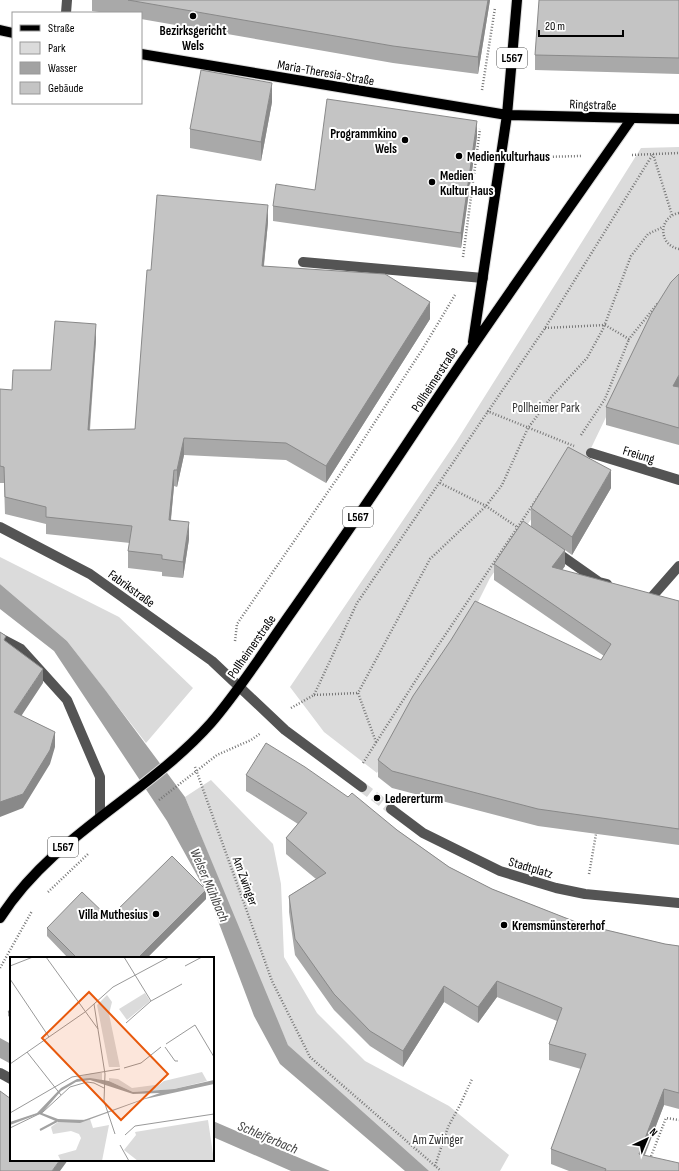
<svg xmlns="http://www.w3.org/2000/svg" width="679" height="1171" font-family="'Sofia Sans Condensed',sans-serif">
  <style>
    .green { fill: #dbdbdb }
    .water { fill: #a2a2a2 }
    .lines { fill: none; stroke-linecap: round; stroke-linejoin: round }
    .minor-tunnel { stroke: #d9d9d9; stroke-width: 10; stroke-dasharray: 10 5; stroke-linecap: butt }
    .major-casing { stroke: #dbdbdb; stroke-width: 12 }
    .path { stroke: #767676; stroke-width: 2.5; stroke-dasharray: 1 2; stroke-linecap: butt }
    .minor { stroke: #545454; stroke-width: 10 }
    .major { stroke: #000; stroke-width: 10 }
    .wall { fill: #a9a9a9 }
    .shaded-wall { fill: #898989 }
    .building { fill: #c4c4c4; stroke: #898989 }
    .poi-dot { fill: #000; stroke: #fff; stroke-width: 1.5 }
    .labels { text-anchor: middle; stroke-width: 4; stroke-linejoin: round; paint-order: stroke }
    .shield { fill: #fff; stroke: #4c4c4c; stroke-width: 1 }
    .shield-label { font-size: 12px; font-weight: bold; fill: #000 }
    .poi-label { font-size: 13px; font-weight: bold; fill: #000; stroke: #fff; text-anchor: start }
    .street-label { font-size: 13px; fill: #000; stroke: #fff }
    .park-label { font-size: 13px; fill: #323232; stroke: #fff }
    .water-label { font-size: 14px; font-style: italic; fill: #434343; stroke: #fff }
    .inset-river { fill: none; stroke: #a2a2a2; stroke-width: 2 }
    .inset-road { fill: none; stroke: #999; stroke-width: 1 }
    .view { fill: #e8590c; fill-opacity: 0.15; stroke: #e8590c; stroke-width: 2 }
    .inset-edge { fill: none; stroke: #000; stroke-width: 2 }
  </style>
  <rect width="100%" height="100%" fill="#fff"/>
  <!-- green -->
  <path class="green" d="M679,147V286L645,336L581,469L537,511L490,578L471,616L377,773L324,732L290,687L456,442L641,148Z
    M0,557L119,617L193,688L146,743L67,641L0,584Z
    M211,780L273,844L281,884L284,957L317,1013L365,1061L449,1106L509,1155L500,1171H427L288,1045L267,998L185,797Z"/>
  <!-- water -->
  <path class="water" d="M0,584L67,641L106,691L185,797L288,1045L429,1171H405L280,1064L254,1016L209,897L167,821L54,651L0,609Z
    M0,1038L11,1044V1064L0,1058Z
    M213,1121L330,1171H291L213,1137Z"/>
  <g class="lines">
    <!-- minor-tunnel -->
    <path class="minor-tunnel" d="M362,787L391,809"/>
    <defs>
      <path id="major" d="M0,30L13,33
        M141,54L507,115L679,119
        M473,342L507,115L517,0
        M0,918C53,835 147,795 211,723C241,688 266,648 293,610C335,550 377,489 418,427C487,323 560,221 632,118"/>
    </defs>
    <!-- major casing -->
    <use href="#major" class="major-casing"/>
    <!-- path -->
    <path class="path" d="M482,90L495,8
      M653,154L672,215
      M520,155L541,157L581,156
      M632,155L679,153
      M679,213C658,217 658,245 679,249
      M463,257L480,129
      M545,328L605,325L629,339L658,303
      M487,411L574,446
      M581,435L605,399L629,339
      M440,483L486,506L517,527
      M235,641L237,624L354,454L422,350L455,295
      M314,695L358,693
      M291,708L314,695L357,603L545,328L653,154
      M376,742L358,693L430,559L486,506L502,485L528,428L553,395L587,358L603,329L631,256L648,234L663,227
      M363,763L437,647L544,488
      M195,767L272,981L310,1057L441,1171
      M159,800L217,755L251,740L261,733
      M589,874L596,834
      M48,892L88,854
      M0,968L32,911
      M650,1159L666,1118L679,1120
      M435,1166L448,1127L460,1105L472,1079"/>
    <!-- minor -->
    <path class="minor" d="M66,13L67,0
      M303,262L483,278
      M591,453L679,480
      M0,527L90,574L212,661L285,730L362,787
      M555,551L599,582L607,584
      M644,597L650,599L679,566
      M0,638L21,649L67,700L100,777V816
      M391,809L423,833L500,871L556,888L585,894L679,903
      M0,1073L11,1079"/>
    <!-- major -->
    <use href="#major" class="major"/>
  </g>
  <!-- wall -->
  <path class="wall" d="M92,0H490L478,74L393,63L141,19V13H106L92,11Z
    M679,0V74L535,70V55Z
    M272,102L261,161L190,148V129Z
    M477,136L461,248L273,221V206L315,190Z
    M268,222L264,266L430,319L326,483L286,460L184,455L177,487L174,486L171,520L189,539L183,578L162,576V572L128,568V551L130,543L46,534V524L5,514L4,483H0V389L12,390L51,370L96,340L90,430L135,429L151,270Z
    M679,274V445L606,425V407Z
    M611,488L572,555L565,550V566L562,570L679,601V845L538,826L392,788L378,777V760L601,660L604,656L494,580V564L531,526V508Z
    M246,775L348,797L397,830L449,867L492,889L581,924L665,944L679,946V1109L664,1105L645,1155L679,1171H569L551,1164V1149L581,1069L549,1060V1044L557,1021L497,997L478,1023L444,1002L403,1067L370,1046L334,1010L295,955L289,912V896L316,879L286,854V838L298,824L246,791Z
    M206,899L147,958H68L47,936V928L109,918Z
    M11,1008V1018L8,1016V1012Z"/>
  <!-- shaded-wall -->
  <path class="shaded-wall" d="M488,0H490L478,74V57Z
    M272,83V102L261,161V142Z
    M477,121V136L461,248V233Z
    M268,205V222L262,282V266Z
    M430,302V319L326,483V466Z
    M96,324V340L88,446V430Z
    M679,375V392L673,386Z
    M184,438V455L177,487V470Z
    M174,470V486L169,537V520Z
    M611,470V488L572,555V537Z
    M189,522V539L183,578V562Z
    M565,550V566L552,584V567Z
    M43,669V683L14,727V712Z
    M55,732V747L50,764L23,808L0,817V802Z
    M206,890V899L147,958H138Z
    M497,981V997L478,1023V1007Z
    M444,986V1002L403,1067V1051Z
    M664,1089V1105L639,1169V1154Z
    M60,1160H68L60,1171H52Z"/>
  <!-- building -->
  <path class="building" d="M128,0H488L478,57L393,46Z
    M539,0H679V58L535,55Z
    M201,70L272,83L261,142L190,129Z
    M327,99L477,121L461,233L273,206L276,184L315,190Z
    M157,195L268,205L262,266L385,274L430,302L326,466L286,443L184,438L177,470H174L169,520L189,522L183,562L162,559V555L128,551L132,526L46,517V507L5,497L4,467L0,466V389L12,390L13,370H51L55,321L96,324L88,430L135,429L147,270H151Z
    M679,274V375L673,386L679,387V428L606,407L651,314L671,282Z
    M568,447L611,470L572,537L531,508Z
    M523,521L565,550L552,567L679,601V829L538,809L392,771L378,760L413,696L451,640L475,601L601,660L611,644L494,564Z
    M0,632L6,636L4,640L43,669L14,712L55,732L50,750L23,794L0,802Z
    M266,743L305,767L348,797L352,793L397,830L449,867L492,889L581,924L665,944L679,946V1093L664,1089L639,1154L679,1163V1171H605L606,1169L551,1149L586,1054L549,1044L562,1008L497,981L478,1007L444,986L403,1051L370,1031L334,994L295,939L289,896L326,873L286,838L307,813L246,775Z
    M172,856L206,890L138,958H77L47,928L82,892L109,918Z
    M11,1008V1014L8,1012Z
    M0,1091L11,1099V1160H60L52,1171H0Z"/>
  <!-- markers -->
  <g class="poi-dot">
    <circle cx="193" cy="16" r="4"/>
    <circle cx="405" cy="140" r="4"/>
    <circle cx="459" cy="156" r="4"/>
    <circle cx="432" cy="182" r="4"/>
    <circle cx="377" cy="798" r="4"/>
    <circle cx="156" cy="914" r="4"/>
    <circle cx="504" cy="925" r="4"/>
  </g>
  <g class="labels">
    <!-- shield labels -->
    <g class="shield">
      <rect x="497" y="48" width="30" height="20" rx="3"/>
      <rect x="343" y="507" width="30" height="20" rx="3"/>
      <rect x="48" y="837" width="30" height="20" rx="3"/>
    </g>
    <g class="shield-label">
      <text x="512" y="62">L567</text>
      <text x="358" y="521">L567</text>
      <text x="63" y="851">L567</text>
    </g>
    <!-- poi labels -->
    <g class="poi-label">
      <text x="193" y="35" text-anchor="middle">Bezirksgericht<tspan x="193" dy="15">Wels</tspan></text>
      <text x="397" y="138" text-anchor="end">Programmkino<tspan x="397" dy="15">Wels</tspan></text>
      <text x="467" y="161">Medienkulturhaus</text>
      <text x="440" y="180">Medien<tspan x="440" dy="15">Kultur Haus</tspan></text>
      <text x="385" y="803">Ledererturm</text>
      <text x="148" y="919" text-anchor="end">Villa Muthesius</text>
      <text x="512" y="930">Kremsmünstererhof</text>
    </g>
    <!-- street labels -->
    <g class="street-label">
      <text transform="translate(326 72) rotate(10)" y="5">Maria-Theresia-Straße</text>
      <text transform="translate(593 104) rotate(2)" y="5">Ringstraße</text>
      <text transform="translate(434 379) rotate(-57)" y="5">Pollheimerstraße</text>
      <text transform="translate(639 454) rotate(17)" y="5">Freiung</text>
      <text transform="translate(132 588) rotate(36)" y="5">Fabrikstraße</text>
      <text transform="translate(251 646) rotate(-55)" y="5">Pollheimerstraße</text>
      <text transform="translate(531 867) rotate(17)" y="5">Stadtplatz</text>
      <text transform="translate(246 881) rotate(70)" y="5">Am Zwinger</text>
    </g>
    <!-- park labels -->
    <g class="park-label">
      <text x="546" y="412">Pollheimer Park</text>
      <text x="438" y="1144">Am Zwinger</text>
    </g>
    <!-- water labels -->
    <g class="water-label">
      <text transform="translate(210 885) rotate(67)" y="5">Welser Mühlbach</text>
      <text transform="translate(268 1137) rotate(23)" y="5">Schleiferbach</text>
    </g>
  </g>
  <!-- overview -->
  <g transform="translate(10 957)">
    <rect width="204" height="204" fill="#fff"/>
    <path d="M135,36L140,44L117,63L109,52ZM97,38L102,45L99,57L110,110H99L87,48ZM192,115L197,124L164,132L123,135L99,124V121L108,122L122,131L145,128L146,130L154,124ZM82,116H92V123L66,121ZM80,162L83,171L99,168L92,204H51L48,198L66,193L71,181L69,177L61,174L43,177L41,170L48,165ZM198,163L204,204H128L114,193L126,178L125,175Z" fill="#dbdbdb"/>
    <path d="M80,121L99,124L123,135L164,132L204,123V127L135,142L70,166L48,165L29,157L0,168V165L27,156L51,131L67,122ZM80,123L123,137L150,136L74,163L48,162L32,156L51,134L66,125Z" fill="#a2a2a2" fill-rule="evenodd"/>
    <path class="inset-river" d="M30,173L47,164"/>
    <path class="inset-road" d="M36,0L88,72M114,0L141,44M0,9L23,0M175,9L192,0M0,22L39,80M84,47L95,117L94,144L105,177M116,66L141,44L172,27M156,87L185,68L204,100M155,90L165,104H168M17,95L51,138M0,107L75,55L103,30L159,0M114,111L131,106L151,90M0,156L62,120L110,112M0,171L33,155L60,130L77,125L84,126L94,131M115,178L125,169L204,157M110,188L119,204"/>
    <path class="view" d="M79,35L158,117L111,163L32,81Z"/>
    <rect width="204" height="204" class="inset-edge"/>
  </g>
  <!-- legend -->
  <rect x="12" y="12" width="130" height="92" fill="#ffffff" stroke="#999999"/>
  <rect x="20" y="25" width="20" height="6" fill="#000000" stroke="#999999"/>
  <text x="48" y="32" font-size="12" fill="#000000">Straße</text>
  <rect x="20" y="42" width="20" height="12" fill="#dbdbdb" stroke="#999999"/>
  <text x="48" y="52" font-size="12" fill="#000000">Park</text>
  <rect x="20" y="62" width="20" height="12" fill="#a2a2a2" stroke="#999999"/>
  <text x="48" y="72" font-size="12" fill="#000000">Wasser</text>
  <rect x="20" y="82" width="20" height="12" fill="#c4c4c4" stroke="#999999"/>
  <text x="48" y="92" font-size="12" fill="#000000">Gebäude</text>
  <!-- north arrow -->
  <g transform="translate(647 1139) rotate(44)" stroke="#ffffff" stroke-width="3" paint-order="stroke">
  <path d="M0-3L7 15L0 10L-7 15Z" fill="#000000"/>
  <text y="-6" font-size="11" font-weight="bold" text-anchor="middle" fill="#000000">N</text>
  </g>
  <!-- scale -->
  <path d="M539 30v6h84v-6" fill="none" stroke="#000000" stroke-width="2"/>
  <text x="545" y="30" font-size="12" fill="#000000" stroke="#ffffff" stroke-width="3" paint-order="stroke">20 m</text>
</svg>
